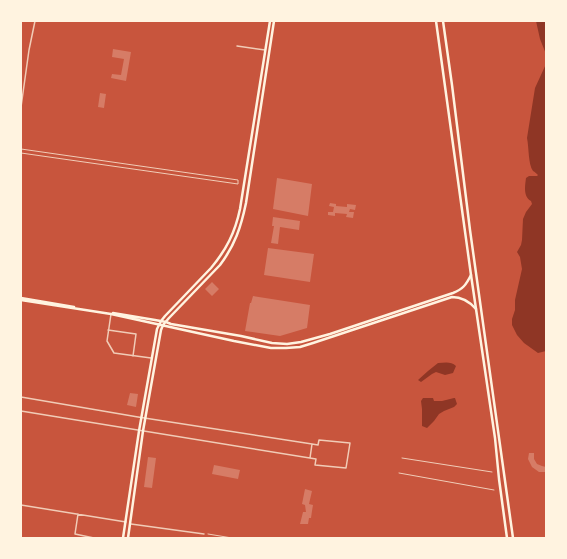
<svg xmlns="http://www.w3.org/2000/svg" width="567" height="559" font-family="'Exo 2',sans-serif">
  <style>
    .water { fill: #8f3625 }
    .building { fill: #d67c66 }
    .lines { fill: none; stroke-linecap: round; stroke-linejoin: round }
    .service { stroke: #f1ccb7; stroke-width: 1 }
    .pedestrian { stroke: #f1ccb7; stroke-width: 1 }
    .minor { stroke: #f1ccb7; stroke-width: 1.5 }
    .secondary { stroke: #fff3e0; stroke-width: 2.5 }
    .primary { stroke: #fff3e0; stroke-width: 2.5 }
  </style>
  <rect width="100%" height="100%" fill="#c8553d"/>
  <!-- water -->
  <path class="water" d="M536,21H546V54L540,39Z
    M546,64V351L538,353L524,343L517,335L512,325V319L515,310V300L522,269L520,257L517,252L521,245L522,240L523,219L526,212L532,204L531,201C523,197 525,186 526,178L529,176H537L538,175C536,173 535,172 533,171C528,164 529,147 527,138L535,88Z
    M438,363C444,363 451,361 456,366L453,373L445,375L436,372L432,374L421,382L418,380L428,371Z
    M423,398H433L434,401H442L454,398H455L457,404L454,407L444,411L439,414L434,421L427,428L422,426V409L421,401Z"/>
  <!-- building -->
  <path class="building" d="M113,49L131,52L126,81L111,78L112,74L121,75L124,59L112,57Z
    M100,93L106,94L104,108L98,107Z
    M277,178L312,184L308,216L273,209Z
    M330,203L336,204V206L347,207V204L356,205L355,210L350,209L349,212H354L353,218L346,217L347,214L335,213V216L328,215V212H333L334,207L329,206Z
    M273,217L300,221L299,230L280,227L278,244L271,243L274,226H272Z
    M268,248L314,254L310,282L264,275Z
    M212,282L219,289L212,296L205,289Z
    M253,296L310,305L307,328L280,336L245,331L250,303H251Z
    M130,393L138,394L136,407L127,405Z
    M529,453H534V459L537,464L542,466L546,467V472H539L532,467L528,459Z
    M148,457L156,458L152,488L144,487Z
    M214,465L240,470L238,479L212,474Z
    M305,489L312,491L309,504L313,505L312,511L311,518H309L308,524H300L303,512H306L305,505L302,504Z"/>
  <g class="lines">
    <!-- service -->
    <path class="service" d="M208,534L232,538"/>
    <!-- pedestrian -->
    <path class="pedestrian" d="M21,149L238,180V184L21,153
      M402,458L492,472
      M399,473L494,490"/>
    <!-- minor -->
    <path class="minor" d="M237,46L265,50
      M21,107L29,50L35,21
      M111,314L107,341L114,353L151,358
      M108,330L136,334L133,356
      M21,397L138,417L312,444L318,445L319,440L350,443L346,468L315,465L316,459L21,411
      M310,458L312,444
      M21,505L126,522
      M78,514L75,534L94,538
      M131,524L204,534"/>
    <!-- secondary -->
    <path class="secondary" d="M21,298L74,307
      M21,300L111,314L234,341L271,348H286L300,347L313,343L452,297C462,297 469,301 476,309
      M113,313L155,320L166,322L171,324L241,336L272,343L287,344L301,342L330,334L453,293C463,289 466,285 471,275
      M123,538L139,431L157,329L161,321L165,316L211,268C226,250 235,233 240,209L270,21
      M128,538L143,431L161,330L163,325L169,318L220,265C235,245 241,227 246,203L274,21"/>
    <!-- primary -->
    <path class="primary" d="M436,21L471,275L495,438L499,479L507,538
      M443,21L452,85L470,230L513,538"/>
  </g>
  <!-- border -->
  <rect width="567" height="559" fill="none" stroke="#fff3e0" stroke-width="44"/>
</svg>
